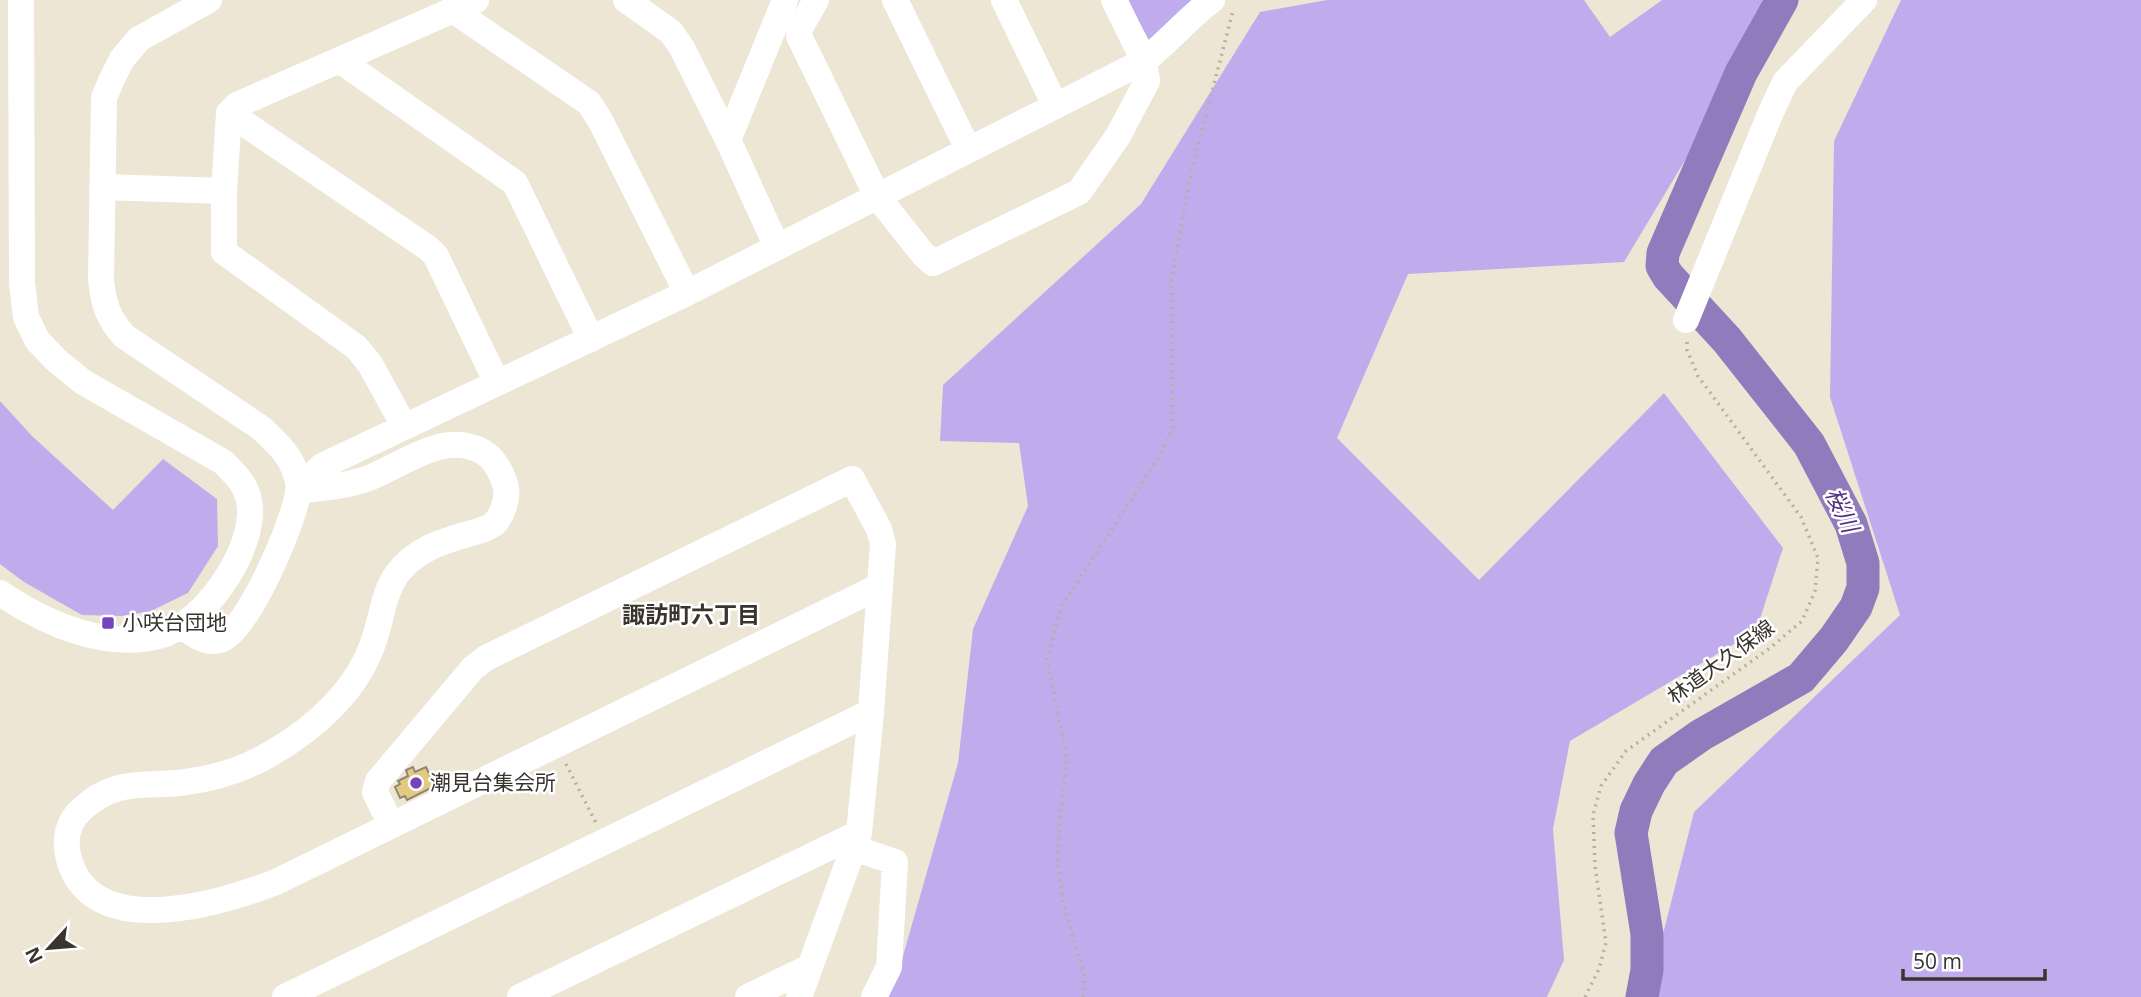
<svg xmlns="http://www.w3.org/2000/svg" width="2141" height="997" font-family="'Open Sans','Noto Sans JP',sans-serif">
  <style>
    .green { fill: #c0aced }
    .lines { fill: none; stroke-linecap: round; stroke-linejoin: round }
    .river { stroke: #907bbd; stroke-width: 33 }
    .building { fill: #e6c980; stroke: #8e8777; stroke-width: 2 }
    .path { stroke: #b5b0a2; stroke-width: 3.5; stroke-dasharray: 2 5; stroke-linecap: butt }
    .minor { stroke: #fff; stroke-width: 26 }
    .poi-dot { fill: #7444bc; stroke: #fff; stroke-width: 2.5 }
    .labels { text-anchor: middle; stroke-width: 5; stroke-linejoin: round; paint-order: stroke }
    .poi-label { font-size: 21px; fill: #37352e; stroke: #fff; text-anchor: start }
    .street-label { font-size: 21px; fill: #37352e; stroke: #fff }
    .water-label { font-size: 23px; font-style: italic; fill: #523483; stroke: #fff }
    .neighbourhood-label { font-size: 23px; font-weight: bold; fill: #37352e; stroke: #fff }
  </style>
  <rect width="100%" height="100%" fill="#ede6d5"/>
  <!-- green -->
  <path class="green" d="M1127,0H1199L1150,42Z
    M1327,0H1584L1610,37L1662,0H1781L1624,262L1408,274L1337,438L1479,580L1664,393L1783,548L1756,631L1570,741L1553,829L1564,960L1547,997H886L901,963L958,763L973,629L1028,506L1019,443L940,441L943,385L1141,204L1260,12Z
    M1901,0H2141V997H1647L1694,812L1900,615L1830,397L1834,141Z
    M0,401L32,436L113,510L163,459L217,499L218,546L188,593L151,611L122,616L82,615L24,582L0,564Z"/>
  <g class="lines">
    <!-- river -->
    <path class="river" d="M1642,997L1647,970V934L1631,833L1636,811L1649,784L1664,761L1701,735L1801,678L1834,639L1856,607L1863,588V563L1851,524L1809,444L1727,340L1668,276L1662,266L1663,253L1741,73L1782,0"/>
  </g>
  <!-- building -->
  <path class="building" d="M413,767L415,772L426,767L435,786L407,800L405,796L400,798L395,787L400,784L398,781L408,776L406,770Z"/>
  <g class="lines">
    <!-- path -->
    <path class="path" d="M566,764L596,823
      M1083,997L1084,974L1064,906L1058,866L1059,829L1067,758L1047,659L1061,607L1161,454L1173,428L1171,283L1191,172L1233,11
      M1585,997L1599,969L1606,943L1595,866L1593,815L1601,786L1626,751L1770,648L1802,621L1815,591L1818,558L1801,517L1698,376L1687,350V340"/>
    <!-- minor -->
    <path class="minor" d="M626,0L671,32L682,48L728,140
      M816,0L800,28L799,36L877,196L923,254L933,263L1079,192L1118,136L1147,81L1144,61L1114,0
      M895,0L968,149
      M1004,0L1055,105
      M453,10L589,103L600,120L687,293
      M341,61L515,183L591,339
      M229,113L428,248L436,256L497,383
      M102,187L224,191
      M777,247L728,140L785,0
      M1686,320L1771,112L1785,82L1864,0
      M404,426L370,364L356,347L224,252V191L229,113L237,105L476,0
      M298,491C322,488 347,486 369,478C405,464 444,430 483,452C495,459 503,475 506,488C508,499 502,516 494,524C487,529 476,532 468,534C440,542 415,550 397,574C384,592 382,616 375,637C360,688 316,728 270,754C245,769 215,778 186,782C144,788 117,777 82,809C67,822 64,841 69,859C92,943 221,903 276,882L880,586L871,712
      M298,491L322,466L687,293L1144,61C1168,42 1187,19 1212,0
      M0,593C46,624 109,652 165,634C208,620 261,541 248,496C244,482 233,472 223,462L83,382L56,360L37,340L26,317L22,283L21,0
      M182,626C193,634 205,644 220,640C247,633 296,518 298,491C299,486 298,479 296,475C291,455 276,442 261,428L124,336C108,318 103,303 101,279L104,98L111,81L122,59L139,39L209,0
      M391,825L375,792L378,781L473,668L486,658L852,479L879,529L883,544L880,586
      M854,848L895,862L889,967L874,997
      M285,997L871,712L859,833L799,997
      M520,997L859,833
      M748,997L810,967"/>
  </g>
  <!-- markers -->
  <g class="poi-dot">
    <rect x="101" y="616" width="14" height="14" rx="3.5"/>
    <circle cx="416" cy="783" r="7"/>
  </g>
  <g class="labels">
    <!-- poi labels -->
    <g class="poi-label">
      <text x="122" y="630">小咲台団地</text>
      <text x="430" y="790">潮見台集会所</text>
    </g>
    <!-- street labels -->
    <g class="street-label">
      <text transform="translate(1721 662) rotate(-36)" y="7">林道大久保線</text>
    </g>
    <!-- water labels -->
    <g class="water-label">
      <text transform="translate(1842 510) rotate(65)" y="8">桜川</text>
    </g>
    <!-- neighbourhood labels -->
    <g class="neighbourhood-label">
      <text x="691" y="623">諏訪町六丁目</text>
    </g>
  </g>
  <!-- north arrow -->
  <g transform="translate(49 948) rotate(244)" stroke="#ffffff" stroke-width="5" paint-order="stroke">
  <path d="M0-5L12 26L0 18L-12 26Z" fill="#37352e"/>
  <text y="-10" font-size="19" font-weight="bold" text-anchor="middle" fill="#37352e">N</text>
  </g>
  <!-- scale -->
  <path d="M1903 969v10h142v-10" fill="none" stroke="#37352e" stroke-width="3.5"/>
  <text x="1913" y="969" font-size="21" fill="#37352e" stroke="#ffffff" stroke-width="5" paint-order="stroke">50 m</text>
</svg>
